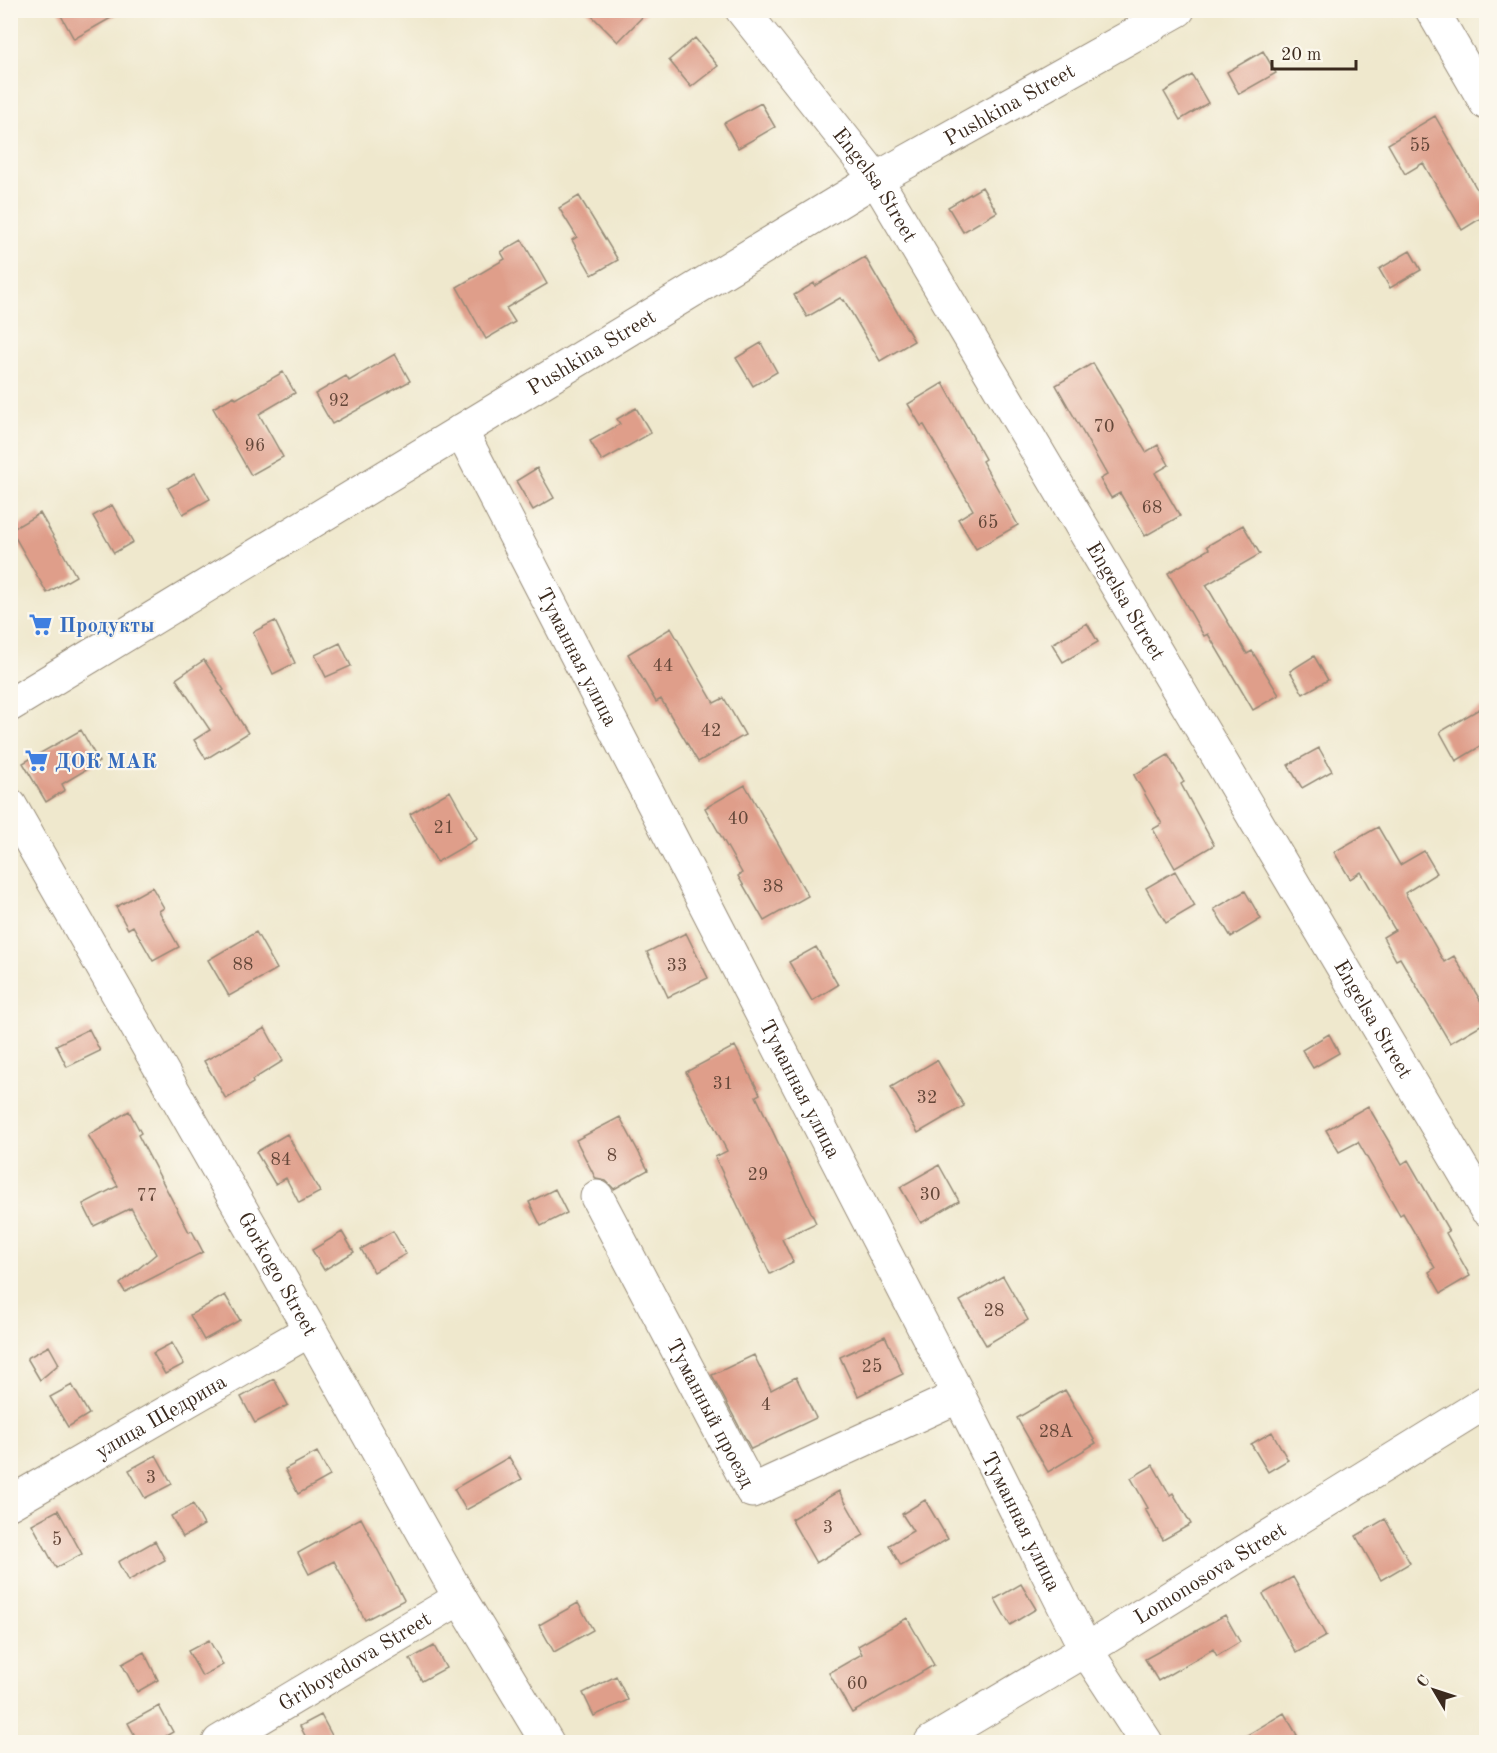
<svg xmlns="http://www.w3.org/2000/svg" width="1497" height="1753" font-family="'Old Standard TT',serif">
  <style>
    .building { fill: #df9e8a }
    .lines { fill: none; stroke-linecap: round; stroke-linejoin: round }
    .minor-casing { stroke: #958976; stroke-width: 35 }
    .minor { stroke: #fff; stroke-width: 33 }
    .labels { text-anchor: middle; stroke-width: 4.5; stroke-linejoin: round; paint-order: stroke }
    .number-label { font-size: 18px; fill: #644739 }
    .street-label { font-size: 21px; fill: #3b2a1e; stroke: #fbf7ec }
    .shop-label { font-size: 21px; font-weight: bold; fill: #366cbe; stroke: #fbf7ec; text-anchor: start }
  </style>
  <rect width="100%" height="100%" fill="#fbf7ec"/>
  <filter id="ink" filterUnits="userSpaceOnUse"><feTurbulence type="fractalNoise" baseFrequency=".0167" numOctaves="2"/><feDisplacementMap in="SourceGraphic" scale="12" xChannelSelector="R" yChannelSelector="G"/><feConvolveMatrix kernelMatrix="1 2 1 2 8 2 1 2 1" color-interpolation-filters="sRGB"/></filter>
  <filter id="wash" filterUnits="userSpaceOnUse"><feTurbulence type="fractalNoise" baseFrequency=".008" numOctaves="4" result="noise"/><feDisplacementMap in="SourceGraphic" scale="24" xChannelSelector="R" yChannelSelector="G"/><feGaussianBlur stdDeviation="1.35" result="paint"/><feColorMatrix in="noise" values="0 0 0 0 0 0 0 0 0 0 0 0 0 0 0 0 0 1.4 0 .05"/><feComposite in="paint" operator="in"/></filter>
  <g filter="url(#wash)">
    <rect width="100%" height="100%" fill="#efe8cd"/>
    <g id="blocks">
      <!-- building -->
      <path class="building" d="M58,10H125L74,39Z
        M586,10H649L618,42Z
        M695,38L718,66L691,87L669,60Z
        M1263,51L1276,73L1239,94L1227,72Z
        M1192,75L1208,103L1180,120L1164,92Z
        M761,103L775,127L738,148L724,123Z
        M1435,116L1486,205V215L1462,230L1423,163L1405,174L1388,144Z
        M982,187L997,212L963,232L948,207Z
        M579,196L618,260L592,275L572,240L577,237L559,208Z
        M522,240L547,284L506,308L515,322L486,339L457,287L505,259L501,252Z
        M1410,251L1421,270L1390,288L1379,269Z
        M865,257L914,341L880,361L844,300L843,301L840,298L807,317L794,295L814,283L815,286Z
        M761,343L777,372L753,386L736,358Z
        M395,354L410,381L332,424L315,394L346,376L349,381Z
        M1093,363L1146,452L1158,445L1169,465L1155,473L1180,516L1145,536L1120,493L1111,498L1100,479L1107,475L1056,385Z
        M283,372L295,393L259,414L283,457L251,475L213,408L234,396L236,399Z
        M943,383L985,459L982,461L1018,525L976,549L958,519L973,510L924,425L921,426L908,404Z
        M636,408L651,433L602,461L590,441L620,424L617,419Z
        M537,468L554,498L533,510L516,481Z
        M195,473L210,499L183,514L168,488Z
        M112,505L133,542L114,553L93,516Z
        M40,513L76,576L47,593L11,530Z
        M1243,525L1260,554L1206,585L1247,654L1252,651L1279,695L1253,710L1208,634L1204,636L1168,573L1209,549L1207,546Z
        M275,621L295,663L273,674L253,632Z
        M1087,623L1098,642L1063,662L1052,644Z
        M671,628L714,703L724,698L745,735L698,762L661,699L656,702L628,654Z
        M340,643L351,666L326,677L315,655Z
        M1314,656L1328,680L1303,694L1290,671Z
        M204,660L224,690L222,691L248,733L206,759L194,740L210,730L176,679Z
        M1486,705V743L1456,761L1440,732Z
        M81,730L99,762L62,784L65,790L46,802L23,763Z
        M1319,748L1332,771L1302,788L1288,765Z
        M1168,755L1184,782L1181,784L1214,845L1175,868L1153,829L1162,824L1134,775Z
        M745,785L808,896L764,921L738,876L742,873L705,808Z
        M450,791L477,839L437,862L410,814Z
        M1378,827L1400,865L1424,851L1437,873L1405,893L1444,962L1454,956L1486,1010V1022L1450,1043L1400,958L1396,960L1383,937L1395,930L1361,872L1350,879L1334,852Z
        M1175,871L1195,906L1166,923L1146,888Z
        M152,887L164,908L159,911L179,947L153,961L133,926L128,929L116,907Z
        M1245,891L1261,919L1231,937L1214,909Z
        M256,932L277,969L229,996L208,960Z
        M686,933L708,978L668,997L647,952Z
        M816,947L838,985L812,1001L789,962Z
        M265,1028L283,1061L252,1080L253,1083L226,1099L204,1061Z
        M89,1029L100,1051L67,1067L56,1045Z
        M1329,1034L1339,1053L1313,1068L1302,1050Z
        M735,1046L760,1094L756,1096L816,1223L782,1239L793,1262L770,1274L715,1157L727,1151L686,1072Z
        M937,1060L964,1106L918,1133L891,1087Z
        M1368,1106L1402,1164L1408,1160L1449,1231L1446,1233L1470,1276L1441,1293L1429,1272L1435,1268L1403,1213L1400,1215L1358,1142L1339,1152L1326,1130Z
        M129,1111L141,1133L138,1135L189,1232L192,1231L203,1252L125,1292L120,1284L156,1254L131,1208L94,1226L83,1204L118,1186L88,1135Z
        M620,1117L648,1170L614,1189L606,1181L596,1179L576,1140Z
        M287,1134L320,1192L299,1203L286,1178L275,1184L256,1152Z
        M939,1165L959,1201L921,1223L900,1187Z
        M555,1189L567,1213L541,1226L529,1202Z
        M393,1231L406,1254L374,1272L361,1249Z
        M342,1232L354,1252L324,1270L312,1250Z
        M1003,1276L1028,1320L986,1345L960,1301Z
        M225,1295L240,1320L204,1340L190,1315Z
        M885,1336L903,1374L858,1396L840,1357Z
        M172,1343L184,1364L165,1374L153,1353Z
        M49,1346L59,1364L40,1380L27,1358Z
        M754,1355L771,1390L796,1377L816,1418L751,1449L712,1375Z
        M274,1379L288,1405L255,1423L241,1397Z
        M72,1385L89,1414L68,1427L50,1397Z
        M1065,1390L1096,1443L1048,1472L1017,1418Z
        M1272,1432L1288,1460L1268,1472L1251,1444Z
        M317,1452L330,1476L298,1494L285,1469Z
        M156,1455L172,1484L145,1498L129,1470Z
        M509,1457L522,1479L466,1510L454,1489Z
        M1153,1465L1170,1495L1173,1493L1191,1524L1163,1540L1145,1509L1148,1508L1131,1478Z
        M839,1491L864,1535L816,1563L791,1519Z
        M925,1500L948,1539L901,1566L889,1545L913,1531L902,1514Z
        M193,1504L204,1525L183,1537L171,1516Z
        M58,1510L82,1554L56,1568L32,1524Z
        M361,1518L404,1600L365,1620L334,1561L309,1574L298,1553Z
        M1385,1519L1410,1563L1381,1580L1356,1536Z
        M155,1541L165,1560L128,1581L118,1562Z
        M1293,1577L1326,1636L1296,1653L1263,1594Z
        M1021,1584L1036,1609L1010,1625L995,1599Z
        M578,1603L593,1630L554,1652L539,1625Z
        M1225,1615L1240,1642L1217,1656L1213,1649L1158,1681L1145,1659Z
        M907,1618L934,1665L852,1713L829,1673L862,1654L858,1646Z
        M209,1640L223,1665L202,1676L188,1651Z
        M434,1646L446,1668L422,1681L410,1659Z
        M144,1652L158,1680L137,1692L122,1664Z
        M616,1676L628,1700L594,1716L583,1693Z
        M159,1706L173,1732L154,1743H139L128,1723Z
        M1284,1713L1297,1735L1284,1743H1234Z
        M321,1715L336,1743H309L300,1726Z"/>
    </g>
  </g>
  <g filter="url(#ink)">
    <use href="#blocks" fill-opacity="0" stroke="#958976" stroke-width="1.5"/>
    <g class="lines">
      <defs>
        <g id="minor">
          <path id="s1" d="M742,10L876,179L1486,1209"/>
          <path d="M1432,10L1486,103"/>
          <path id="s2" d="M461,431L959,1396L1086,1650L1146,1742"/>
          <path id="s3" d="M10,705L876,179L1178,10"/>
          <path id="s4" d="M10,805L310,1330L460,1598L547,1742"/>
          <path id="s5" d="M597,1197L752,1491L959,1396"/>
          <path id="s6" d="M10,1503L310,1330"/>
          <path id="s7" d="M219,1742L460,1598"/>
          <path id="s8" d="M931,1742L1086,1650L1486,1402"/>
        </g>
      </defs>
      <!-- minor casing -->
      <use href="#minor" class="minor-casing"/>
      <!-- minor -->
      <use href="#minor" class="minor"/>
    </g>
  </g>
  <!-- icons -->
  <defs>
    <symbol id="supermarket-bare" viewBox="-9 -9 18 18"><path d="M-6-5.5h2.5l.6 2H6L4.5 2H-2.5L-4.4-4H-6ZM-1.5 3.2a1.3 1.3 0 1 0 .1 0ZM3 3.2a1.3 1.3 0 1 0 .1 0Z" fill="#3f7fe0" stroke="#fbf7ec" stroke-width="2.5" paint-order="stroke"/></symbol>
  </defs>
  <g fill-rule="evenodd">
    <use href="#supermarket-bare" x="24" y="608" width="33" height="33"/>
    <use href="#supermarket-bare" x="20" y="744" width="33" height="33"/>
  </g>
  <g class="labels">
    <!-- number labels -->
    <g class="number-label">
      <text x="1420" y="151">55</text>
      <text x="339" y="406">92</text>
      <text x="1104" y="432">70</text>
      <text x="255" y="451">96</text>
      <text x="1152" y="513">68</text>
      <text x="988" y="528">65</text>
      <text x="663" y="671">44</text>
      <text x="711" y="736">42</text>
      <text x="738" y="824">40</text>
      <text x="444" y="833">21</text>
      <text x="773" y="892">38</text>
      <text x="243" y="970">88</text>
      <text x="677" y="971">33</text>
      <text x="723" y="1089">31</text>
      <text x="927" y="1103">32</text>
      <text x="612" y="1161">8</text>
      <text x="281" y="1165">84</text>
      <text x="758" y="1180">29</text>
      <text x="930" y="1200">30</text>
      <text x="147" y="1201">77</text>
      <text x="994" y="1316">28</text>
      <text x="872" y="1372">25</text>
      <text x="766" y="1410">4</text>
      <text x="1056" y="1437">28А</text>
      <text x="151" y="1483">3</text>
      <text x="828" y="1533">3</text>
      <text x="57" y="1545">5</text>
      <text x="857" y="1689">60</text>
    </g>
    <!-- street labels -->
    <g class="street-label">
      <text dy="7" stroke="none"><textPath href="#s3" startOffset="1166">Pushkina Street</textPath></text>
      <text dy="7" stroke="none"><textPath href="#s1" startOffset="220">Engelsa Street</textPath></text>
      <text dy="7" stroke="none"><textPath href="#s3" startOffset="680">Pushkina Street</textPath></text>
      <text dy="7" stroke="none"><textPath href="#s1" startOffset="706">Engelsa Street</textPath></text>
      <text dy="7" stroke="none"><textPath href="#s2" startOffset="254">Туманная улица</textPath></text>
      <text dy="7" stroke="none"><textPath href="#s1" startOffset="1192">Engelsa Street</textPath></text>
      <text dy="7" stroke="none"><textPath href="#s2" startOffset="740">Туманная улица</textPath></text>
      <text dy="7" stroke="none"><textPath href="#s4" startOffset="540">Gorkogo Street</textPath></text>
      <text dy="7" stroke="none"><textPath href="#s5" startOffset="244">Туманный проезд</textPath></text>
      <text dy="7" stroke="none"><textPath href="#s6" startOffset="174">улица Щедрина</textPath></text>
      <text dy="7" stroke="none"><textPath href="#s2" startOffset="1226">Туманная улица</textPath></text>
      <text dy="7" stroke="none"><textPath href="#s8" startOffset="326">Lomonosova Street</textPath></text>
      <text dy="7" stroke="none"><textPath href="#s7" startOffset="158">Griboyedova Street</textPath></text>
    </g>
    <!-- shop labels -->
    <g class="shop-label">
      <text x="59" y="632">Продукты</text>
      <text x="55" y="768">ДОК МАК</text>
    </g>
  </g>
  <!-- margin -->
  <rect width="1497" height="1753" fill="none" stroke="#fbf7ec" stroke-width="36"/>
  <!-- north arrow -->
  <g transform="translate(1434 1690) rotate(309)" stroke="#fbf7ec" stroke-width="4.5" paint-order="stroke">
  <path d="M0-4.5L10 22L0 15L-10 22Z" fill="#3b2a1e"/>
  <text y="-9" font-size="16" font-weight="bold" text-anchor="middle" fill="#3b2a1e">С</text>
  </g>
  <!-- scale -->
  <path d="M1272 60v9h84v-9" fill="none" stroke="#3b2a1e" stroke-width="3"/>
  <text x="1281" y="60" font-size="18" fill="#3b2a1e" stroke="#fbf7ec" stroke-width="4.5" paint-order="stroke">20 m</text>
</svg>
